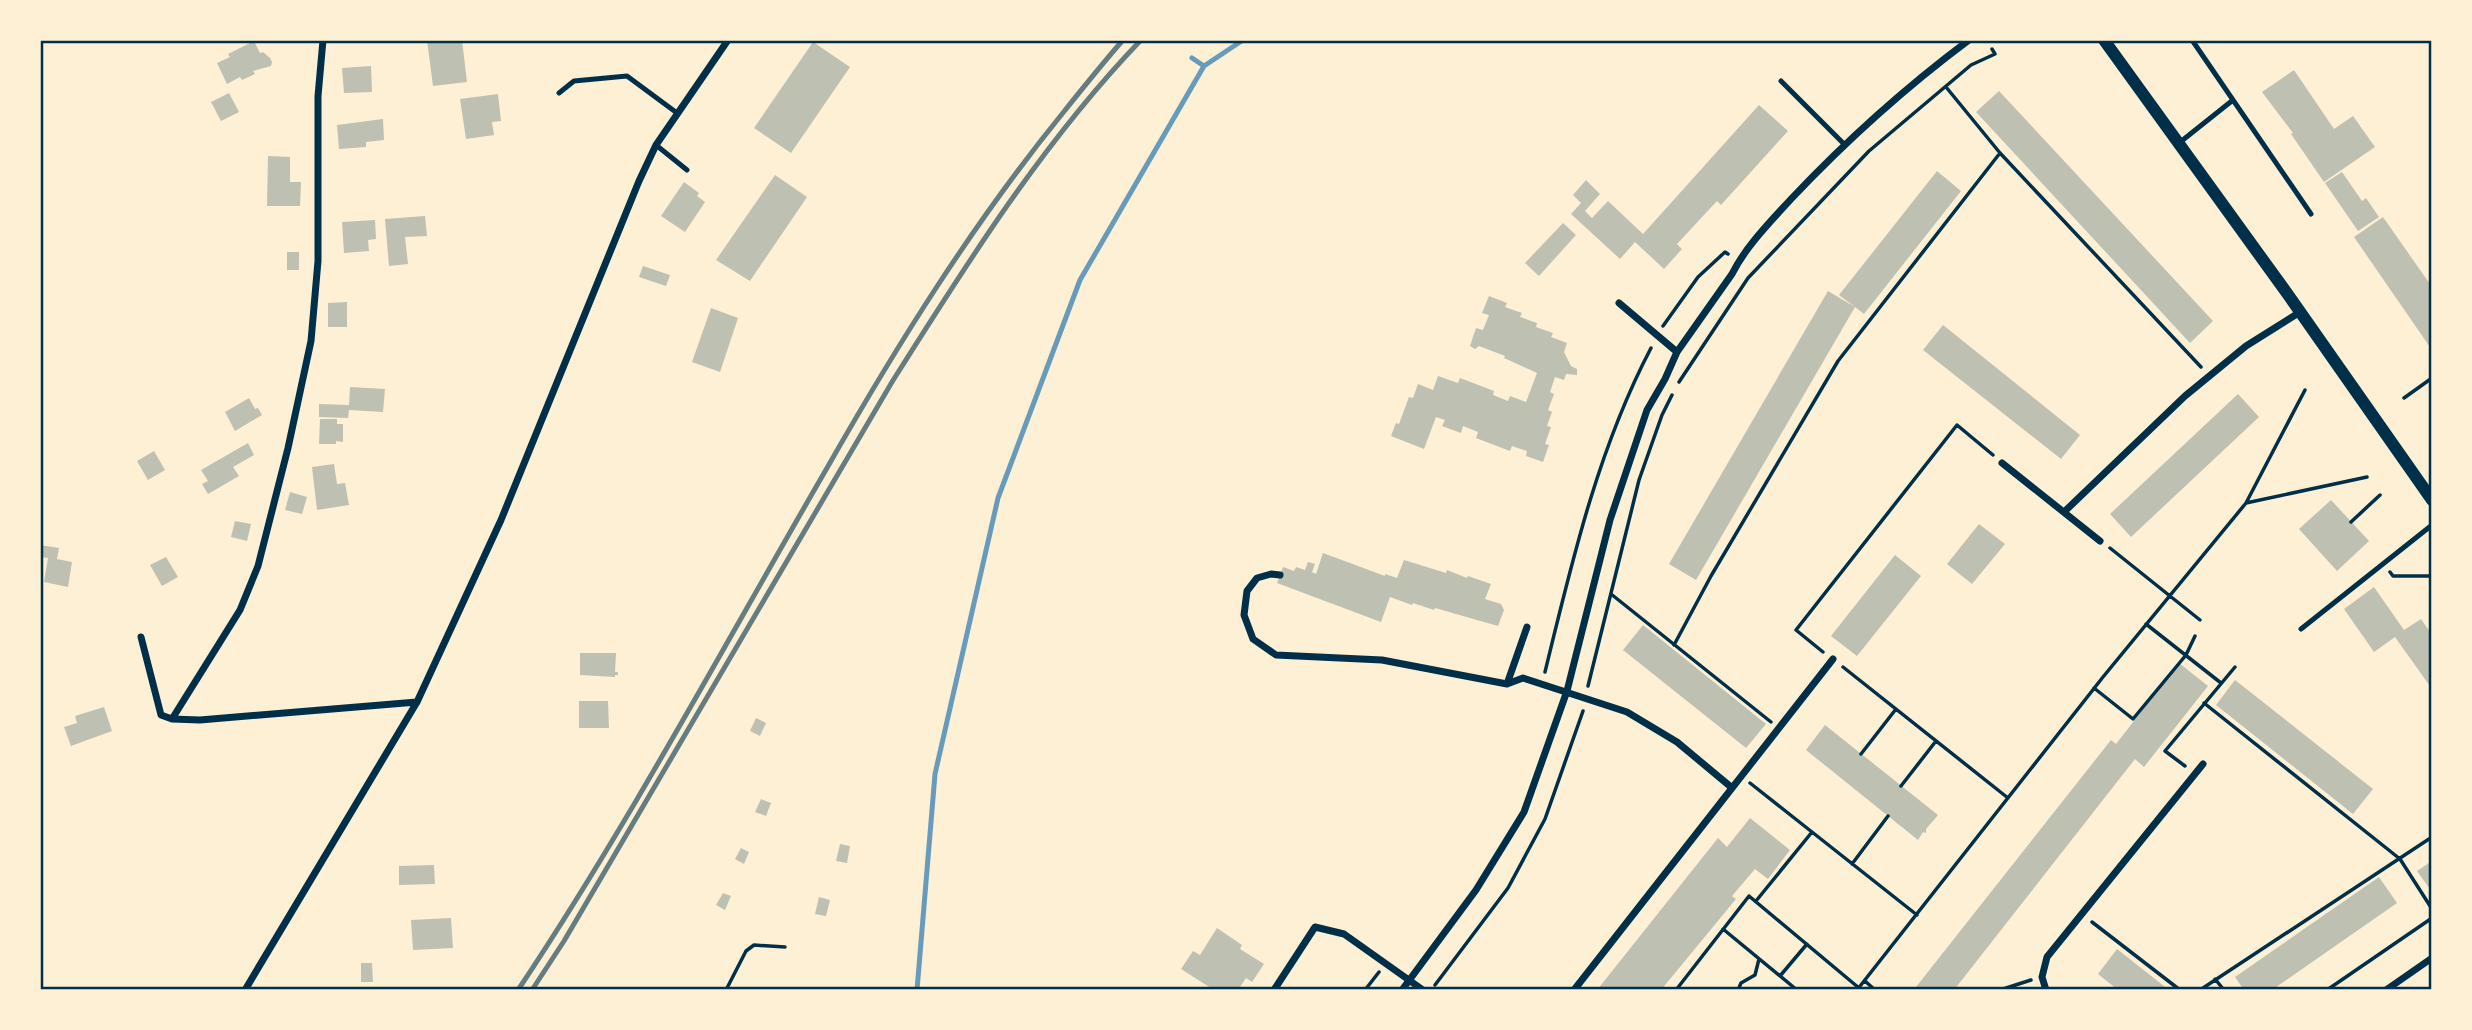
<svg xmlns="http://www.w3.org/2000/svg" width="2472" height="1030" font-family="Quicksand,sans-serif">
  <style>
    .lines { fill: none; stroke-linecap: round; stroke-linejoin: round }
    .stream { stroke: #669bbc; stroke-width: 5 }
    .building { fill: #bec0b2 }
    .path { stroke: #003049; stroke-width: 3.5 }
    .service { stroke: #003049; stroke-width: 5 }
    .minor { stroke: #003049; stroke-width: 7 }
    .tertiary { stroke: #003049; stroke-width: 12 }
    .rail { stroke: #657d81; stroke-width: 5 }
    .neatline { fill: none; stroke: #003049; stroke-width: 2.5 }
  </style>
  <rect width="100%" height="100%" fill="#fdf0d5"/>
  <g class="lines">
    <!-- stream -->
    <path class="stream" d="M1192,58L1204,66
      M917,990L935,774L998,498L1080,280L1204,66L1243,40"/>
  </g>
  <!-- building -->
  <path class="building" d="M427,40H462L467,82L433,86Z
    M254,41L260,53L263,52L270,58L272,62L271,66L253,71L255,74L242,80L240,77L227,84L217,63L230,57L228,54Z
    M813,42L850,67L791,153L754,128Z
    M371,66L372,92L344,93L342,68Z
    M2294,70L2334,129L2353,116L2375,147L2324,182L2291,134L2293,133L2262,92Z
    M1999,91L2213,321L2190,343L1976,112Z
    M229,93L239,112L221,121L211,102Z
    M498,94L501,121L492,122L494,135L466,139L460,99Z
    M1759,105L1788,131L1721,205L1717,201L1677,244L1682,249L1664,269L1635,242L1620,259L1571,214L1581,203L1573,195L1586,180L1600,194L1585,211L1592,218L1608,201L1643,234Z
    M383,119L384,140L366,142V147L339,149L337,125Z
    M268,156L290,157V182H301L300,206H267Z
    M1937,171L1961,191L1864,314L1855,307L1696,580L1669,564L1828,291L1855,307L1839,295Z
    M2342,172L2362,201L2366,198L2379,217L2358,231L2325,183Z
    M775,175L807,197L750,281L716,260Z
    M684,182L699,193L697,196L705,202L685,232L661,216Z
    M425,216L427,236L405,237L408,264L389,266L385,219Z
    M2383,217L2432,287V350L2354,237Z
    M375,220L376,239L368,240L369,251L344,253L342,222Z
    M1563,223L1576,235L1539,276L1525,263Z
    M287,252H299V270H287Z
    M643,266L670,275L666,286L639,277Z
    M1489,296L1507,303L1505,307L1522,313L1520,317L1537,323L1536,327L1553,333L1551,337L1567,343L1564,352L1571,366L1577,369V375L1566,374L1564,380L1555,377L1550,392L1554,394L1548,410L1552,412L1547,426L1551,427L1545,444L1549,445L1543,462L1526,456L1527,451L1512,446L1510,451L1476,438L1478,432L1463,426L1461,433L1442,426L1445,420L1436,417L1424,449L1391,436L1396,423L1399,424L1409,397L1413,398L1418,384L1433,390L1438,376L1458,383L1460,378L1494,391L1493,395L1508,401L1510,396L1526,402L1537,373L1504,358L1505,356L1479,346L1475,349L1470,346L1476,328L1483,330L1489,315L1482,313Z
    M347,302V327H328V303Z
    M711,308L738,318L720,372L692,362Z
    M1943,325L2080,435L2061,459L1923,350Z
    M350,387L385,389L383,412L349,410L348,418L319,417V404L349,405Z
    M2238,394L2259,417L2131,537L2110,514Z
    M249,398L255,409L258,408L262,415L235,431L225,412Z
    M320,419H337V424H343V442L336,441V444H319Z
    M248,443L254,455L233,467L239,476L208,494L202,484L208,481L201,470Z
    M154,451L165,470L148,480L137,461Z
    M334,464L337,484L345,483L349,505L317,510L312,467Z
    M290,492L307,497L302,514L285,510Z
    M2331,500L2369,541L2337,571L2299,529Z
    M235,521L251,524L247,541L231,537Z
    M1979,524L2005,544L1972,584L1947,564Z
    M40,545L59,548L57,559L72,562L68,587L44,582L48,558L40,557Z
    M1323,553L1385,576V574L1397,578L1404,560L1446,573L1447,570L1467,578L1468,576L1491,584L1485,599L1501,604L1504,610L1498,626L1435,608L1434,610L1413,603L1412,605L1390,597L1381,622L1277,583L1283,567L1294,571L1296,567L1305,570L1308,562L1315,564L1312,572L1316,574Z
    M1895,555L1921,576L1857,656L1831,636Z
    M166,557L178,577L162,586L150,565Z
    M2374,587L2404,630L2421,619L2432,635V689L2395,637L2374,652L2344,609Z
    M1643,625L1766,724L1746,748L1623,650Z
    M580,653H616L615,672H618V675H615V677L580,675Z
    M2179,663L2208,686L2144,767L2135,759L1954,990H1920L1916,987L2111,740L2116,744Z
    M2235,680L2373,789L2353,814L2216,705Z
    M579,701H608L609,728H579Z
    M104,707L112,731L71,746L64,727L77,723L75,716Z
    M756,718L766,723L760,736L750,731Z
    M1825,725L1938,815L1926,829V833L1923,832L1918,840L1806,750Z
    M761,799L771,803L766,816L755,812Z
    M1750,818L1790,850L1768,879L1755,869L1732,896L1736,899L1661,990H1597L1718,838L1727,847Z
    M840,844L850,846L847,863L836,861Z
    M741,848L749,852L744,864L735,859Z
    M2432,861V892L2417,871Z
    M434,865L435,884L399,885V866Z
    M2379,877L2397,903L2272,990H2244L2235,977Z
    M723,893L731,896L725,910L716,905Z
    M819,897L830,900L826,916L815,914Z
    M451,918L453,948L413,950L411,920Z
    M1217,928L1242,945L1240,949L1264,964L1252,982L1246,978L1238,990H1214L1181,969L1193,951L1200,955Z
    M2117,949L2169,990H2118L2098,974Z
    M361,963H372L373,982H361Z"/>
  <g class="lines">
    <!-- path -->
    <path class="path" d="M1946,87L2000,153L2201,367
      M1663,326L1698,277L1725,252L1728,254
      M1679,382L1748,278L1869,151L1971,65L1995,54L1992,49
      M2404,398L2432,378
      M2246,503L2305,390
      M2351,522L2380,495
      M2110,548L2200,620
      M2390,572L2393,576H2432
      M1611,594L1771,722
      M2146,624L2221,683
      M1674,645L1711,576L1838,361L2000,153
      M1823,652L1796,630L1957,425L1993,455
      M1843,667L2008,798
      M1545,672C1572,561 1598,449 1651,348
      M1588,686L1639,480L1662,415L1672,395
      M2094,688L2133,719L2186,655L2195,636
      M2204,703L2400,859L2432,909
      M1861,754L1896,709
      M2185,766L2165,751L2235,667
      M1750,783L1812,832L1756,901
      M1901,786L1936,741
      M1812,832L1917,915
      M1852,864L1888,816
      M2092,922L2180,990
      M1723,929L1797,990
      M1780,976L1807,944
      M2215,979L2224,990
      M1865,981L1875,990
      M1435,985L1508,888L1545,819L1583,711
      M726,990L746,951L754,945L785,947
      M1365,990L1379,972
      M1676,990L1749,896L1859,988
      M1738,990L1741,983L1755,975L1759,959
      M1857,990L2103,677L2246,503L2367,477
      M2000,990L2031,980
      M2200,990L2432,837
      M2327,990L2432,918"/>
    <!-- service -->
    <path class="service" d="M2192,40L2311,214
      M1781,81L1845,145
      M559,93L574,81L627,76L677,113
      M2179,143L2233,100
      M656,145L687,170
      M2301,629L2432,525"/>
    <!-- minor -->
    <path class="minor" d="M1619,303L1677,352
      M2002,463L2100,541
      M2064,512L2185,396L2246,346L2300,312
      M1280,575L1271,574L1257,578L1247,591L1244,615L1253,639L1276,655L1382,660L1507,684L1523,678L1627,712L1677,742L1731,787
      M141,637L161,715L172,719L240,610L258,566L288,448L311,341L318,261V96L323,40
      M1507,684L1527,627
      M172,719L200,720L417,702
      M245,990L417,702L501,520L639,181L656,145L728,40
      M1274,990L1315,927L1344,934L1423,990
      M1402,990L1476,890L1524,812L1567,691L1610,520L1647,410L1665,379L1677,352L1732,274C1746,246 1771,221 1792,198C1846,141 1906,87 1969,40
      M1574,990L1833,659
      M2046,990L2042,977L2047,957L2203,764
      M2386,990L2432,958"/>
    <!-- tertiary -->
    <path class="tertiary" d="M2104,40L2289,296L2432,500"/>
    <!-- rail -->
    <path class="rail" d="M518,990C630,822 726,642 827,468C897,345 972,225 1062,114C1082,89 1102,64 1123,40
      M532,990L564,941L892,382C967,263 1043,142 1141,40"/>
  </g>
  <!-- border -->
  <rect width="2472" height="1030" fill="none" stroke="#fdf0d5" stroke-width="84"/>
  <rect x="42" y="42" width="2388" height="946" class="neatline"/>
</svg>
